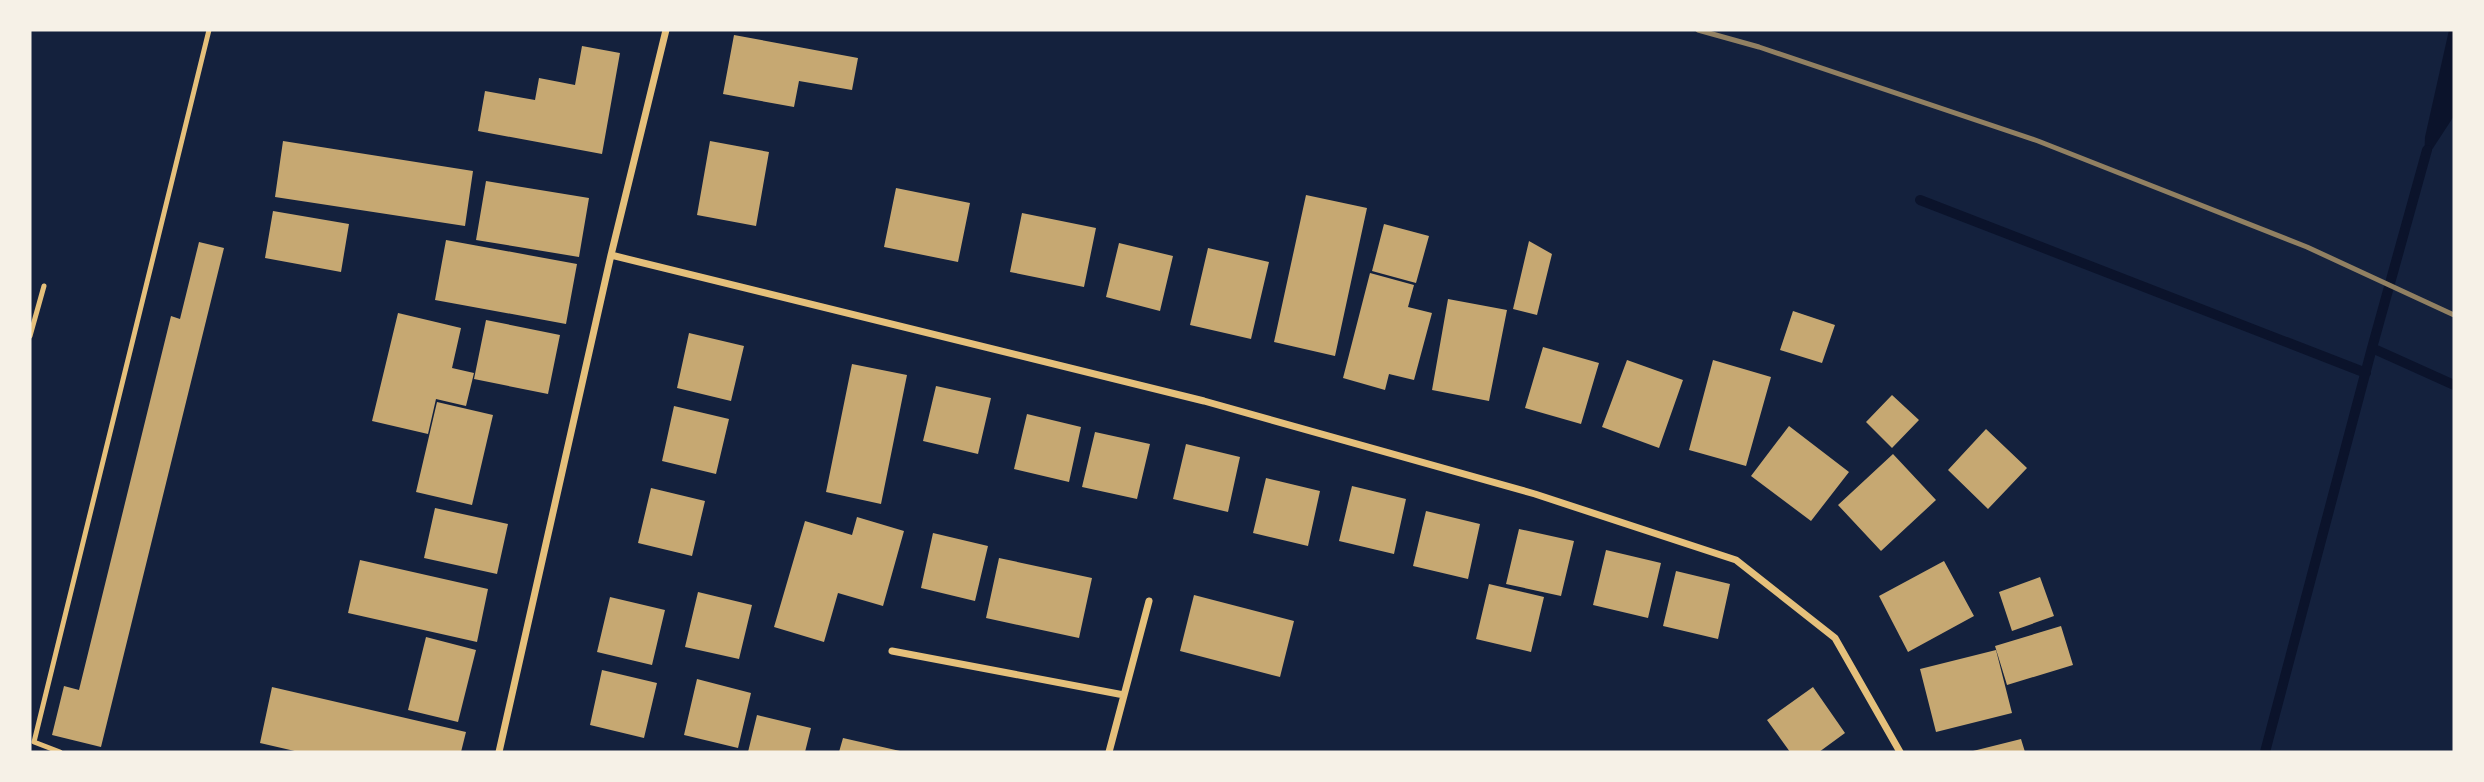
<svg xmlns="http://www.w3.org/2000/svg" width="2484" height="782" font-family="'Open Sans',sans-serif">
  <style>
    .water { fill: #0b132b }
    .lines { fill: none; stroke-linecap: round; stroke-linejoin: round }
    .stream { stroke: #0b132b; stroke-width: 10 }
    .building { fill: #c6a872 }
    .service { stroke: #e5c07b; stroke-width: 5 }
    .minor { stroke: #e5c07b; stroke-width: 7 }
    .rail { stroke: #918062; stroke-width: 5 }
  </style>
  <rect width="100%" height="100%" fill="#14213d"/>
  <!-- water -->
  <path class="water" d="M2449,30H2454V116L2424,162L2425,137Z"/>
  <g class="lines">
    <!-- stream -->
    <path class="stream" d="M1920,200L2366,373
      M2372,348L2454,385
      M2265,752L2372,348L2427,150"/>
  </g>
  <!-- building -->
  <path class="building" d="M734,35L858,58L852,90L799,81L794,107L723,94Z
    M582,46L620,53L602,154L478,131L485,91L535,100L539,78L575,85Z
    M283,141L473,171L465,226L275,197Z
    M710,141L769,152L756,226L697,215Z
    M486,181L589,198L579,257L476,240Z
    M896,188L970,203L958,262L884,247Z
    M1306,195L1367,208L1335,356L1274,342Z
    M273,211L349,224L341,272L265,258Z
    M1022,213L1096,228L1084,287L1010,272Z
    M1384,224L1429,236L1416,283L1372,271Z
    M446,240L577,264L566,324L435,300Z
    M1529,241L1552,254L1537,315L1513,309Z
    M199,242L224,248L101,747L52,735L64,686L79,690L171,316L180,319Z
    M1119,243L1173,256L1160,311L1106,297Z
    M1208,248L1269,262L1251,339L1190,325Z
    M1370,273L1414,285L1408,307L1432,313L1414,380L1389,374L1385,390L1343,378Z
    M1448,299L1507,310L1489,401L1432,390Z
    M1793,311L1835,325L1822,363L1780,350Z
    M398,313L461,328L452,368L474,373L466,406L436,399L428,434L372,421Z
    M486,320L560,335L548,394L474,379Z
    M689,333L744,346L731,401L677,388Z
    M1543,347L1599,363L1581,424L1525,408Z
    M1627,360L1683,380L1659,448L1602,427Z
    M1713,360L1771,377L1746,466L1689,450Z
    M852,364L907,375L881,504L826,492Z
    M936,386L991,398L978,454L923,441Z
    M1892,395L1919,420L1892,448L1866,422Z
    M437,402L493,415L472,505L416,492Z
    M674,406L729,419L716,474L662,461Z
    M1027,414L1081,427L1069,482L1014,469Z
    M1789,426L1849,472L1811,521L1751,476Z
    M1986,429L2027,468L1988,509L1948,470Z
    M1095,432L1150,444L1137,499L1082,487Z
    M1186,444L1240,457L1228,512L1173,499Z
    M1893,454L1936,500L1881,551L1838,505Z
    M1266,478L1320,491L1308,546L1253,533Z
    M1352,486L1406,499L1394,554L1339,541Z
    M651,488L705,501L692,556L638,543Z
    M435,508L508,524L497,574L424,558Z
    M1426,511L1480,524L1468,579L1413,566Z
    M857,517L904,531L883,606L838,593L824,642L774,627L805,521L852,535Z
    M1519,529L1574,541L1561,596L1506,584Z
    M933,533L988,546L975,601L921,588Z
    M1606,550L1661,563L1648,618L1593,605Z
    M999,558L1092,578L1079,638L986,618Z
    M360,560L488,589L477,642L348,613Z
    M1944,561L1974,616L1908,652L1879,596Z
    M1676,571L1730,584L1718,639L1663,626Z
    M2040,577L2054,616L2012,631L1999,592Z
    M1489,584L1544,597L1531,652L1476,639Z
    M698,592L752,605L739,659L685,647Z
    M1194,595L1294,621L1280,677L1180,651Z
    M610,597L665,610L652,665L597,652Z
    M2061,626L2073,665L2007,685L1995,646Z
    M426,637L476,650L458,722L408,710Z
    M1996,650L2012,713L1936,732L1920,669Z
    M602,670L657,683L644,738L590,725Z
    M697,679L751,693L738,748L684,735Z
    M272,687L466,732L461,752H299L260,743Z
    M1813,687L1845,733L1819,752H1790L1767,720Z
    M757,715L811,728L805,752H748Z
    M843,738L900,751V752H839Z
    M2021,739L2025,752H1973V751Z"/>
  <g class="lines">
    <!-- service -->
    <path class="service" d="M30,336L44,286
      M60,752L34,742L209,30"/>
    <!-- minor -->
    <path class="minor" d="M611,255L1204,401L1535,494L1736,560L1835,638L1900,752
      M892,651L1124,695
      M499,752L611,255L666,30
      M1109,752L1149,601"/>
    <!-- rail -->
    <path class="rail" d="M1698,30L1759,47L2038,141L2307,247L2454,315"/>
  </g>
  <!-- border -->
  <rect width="2484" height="782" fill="none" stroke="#f6f1e7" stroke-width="63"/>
</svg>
